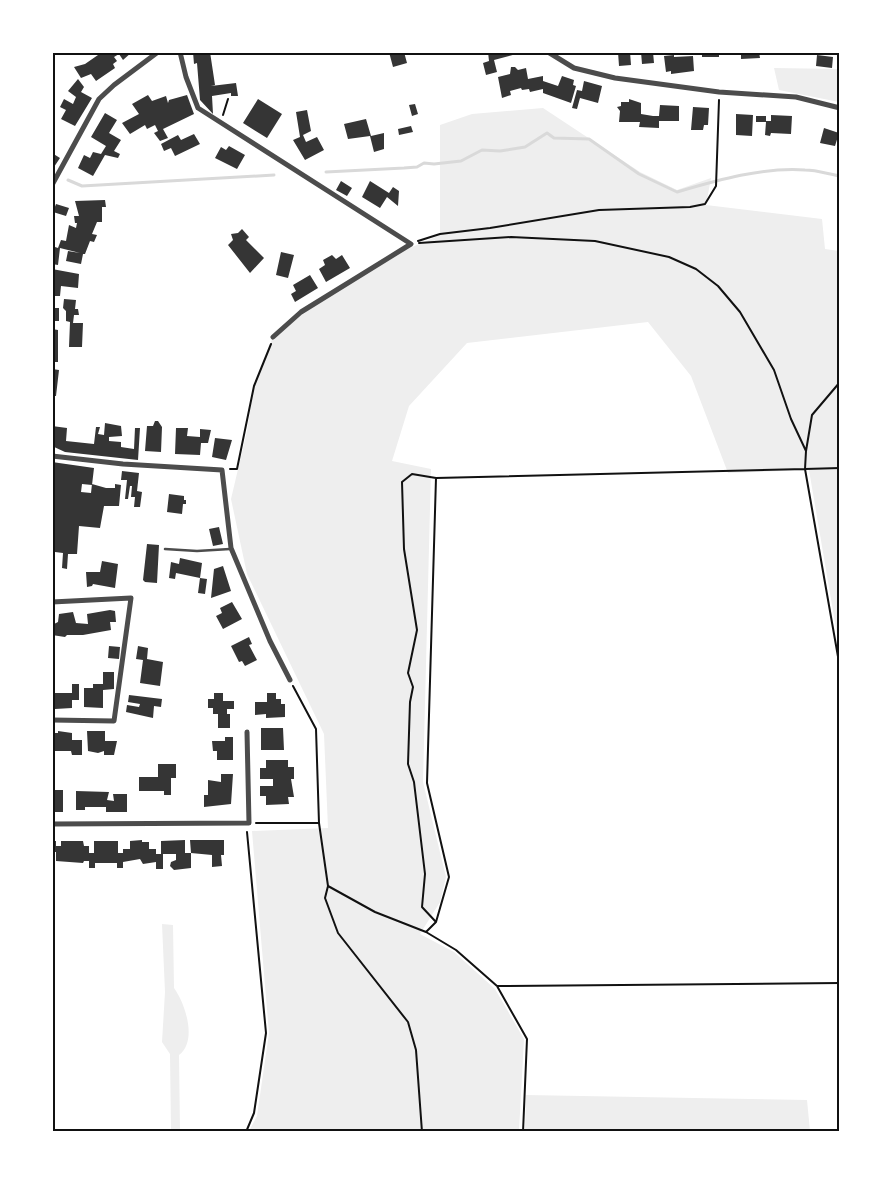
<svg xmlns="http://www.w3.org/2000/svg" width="892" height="1184" font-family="'Sofia Sans Condensed',sans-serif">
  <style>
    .green { fill: #eee }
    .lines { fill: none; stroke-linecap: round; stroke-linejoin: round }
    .stream { stroke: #d9d9d9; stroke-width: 3 }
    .building { fill: #353535 }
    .path { stroke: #111; stroke-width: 2 }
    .service { stroke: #4c4c4c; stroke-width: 2.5 }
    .minor { stroke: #4c4c4c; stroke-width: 5 }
    .neatline { fill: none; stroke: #111; stroke-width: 2 }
  </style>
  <rect width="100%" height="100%" fill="#fff"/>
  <!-- green -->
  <path class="green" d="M774,68L839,69V102L779,90Z
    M543,108L640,172L677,190L711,178L706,205L822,219L825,249L839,251V646L809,470L728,473L691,376L648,322L467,343L409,406L392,461L431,469L423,782L446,877L440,902L420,934L454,952L495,989L524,1039L519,1131H249L257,1116L269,1033L252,831L328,828L324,734L247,574L231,499L247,431L254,386L273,337L301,312L389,257L440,235V125L472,114Z
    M162,924L173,925L174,988C185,1003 198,1041 179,1055L180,1131H171L170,1054L162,1042L165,992Z
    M526,1095L807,1100L810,1131H525Z"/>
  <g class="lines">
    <!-- stream -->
    <path class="stream" d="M326,172L404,168L417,167L424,163L434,164L461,161L482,150L500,151L525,147L547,133L554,138L589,139L639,174L677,192C718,180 762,167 805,170C817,170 828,174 840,176
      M68,180L82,186L274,175"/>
  </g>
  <!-- building -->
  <path class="building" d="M98,52L106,54L132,52L123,60L119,54L114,57L117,61L113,64L115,68L96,81L91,74L81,78L74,67L85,64L98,55Z
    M193,52H210L215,85L211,86L236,83L238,96H231V93L212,96L213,114L200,100L197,63L194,64Z
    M389,52H404L407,63L393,67Z
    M488,52L494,53H520L494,60L497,72L486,75L483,63L489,61Z
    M618,52H630L631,65L619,66Z
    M641,52H653L654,63L642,64Z
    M702,52H719V57H702Z
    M741,52H759L760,58L741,59Z
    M674,55V57L693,56L694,71L671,74V71L666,72L664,56Z
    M817,55L833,57L832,68L816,66Z
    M511,67H515L518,70L526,68L528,79L543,76V81L558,86L562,76L574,80L573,85L576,86L571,103L543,93V89L530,92L529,89L522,90L521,88L510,91L511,95L502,98L498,77L510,74Z
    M78,79L84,87L81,92L92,98L75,126L61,119L66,110L60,107L64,99L73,104L76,97L68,91Z
    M584,81L602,86L598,103L580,98L577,109L572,108L577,90L582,91Z
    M148,95L152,101L166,96L168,103L169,100L187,95L194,114L163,129L168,138L160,141L154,133L158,131L155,125L147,129L145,125L130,134L122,123L139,114L132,104Z
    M258,99L282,114L267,138L243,123Z
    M629,99L641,103V114L653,116H659L660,105L679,106V121H659V128L639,127L640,122H619L620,111L617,107L621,106V102H629Z
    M415,104L418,114L412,116L409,105Z
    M693,107L709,108L708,125H704L703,130H691Z
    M307,110L311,131L303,135L306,142L317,137L324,150L305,160L293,140L300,137L296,112Z
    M105,113L117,120L109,133L121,140L114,151L120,154L118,158L105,155L93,176L78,168L84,155L90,158L93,152L101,154L106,146L91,137Z
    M736,114L753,115L752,136L736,135Z
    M771,115L792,116L791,134L771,133L770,136L765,135L766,122H756V116H766V121H771Z
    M366,119L371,136L384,133V149L374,152L370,136L348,139L344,124Z
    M411,126L413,132L399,135L398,129Z
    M824,128L839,133L835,146L820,143Z
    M194,134L200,144L175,156L171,148L164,151L161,144L178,135L181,140Z
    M229,146L245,155L237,169L215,158L221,147L226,150Z
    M52,153L60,158L52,170Z
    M341,181L352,188L347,196L336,190Z
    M370,181L389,193L393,187L399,191L398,206L387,197L380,208L362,197Z
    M105,200L106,207H102V222H97L92,234L97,235L94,242L90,241L85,254H83L81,264L66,261L68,251L80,253L60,248L58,265L52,264V246L58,248L61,240L66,241L69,225L76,228L77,223H75L74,216H79L75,201Z
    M56,204L69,208L66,216L53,212Z
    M242,229L249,237L246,240L264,258L250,273L228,245L233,240L231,234L238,233Z
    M281,252L294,255L288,278L276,275Z
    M332,255L336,259L342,255L350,268L326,282L319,269L325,265L323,260Z
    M52,269L79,274L78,288L61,286L60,296H52Z
    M310,275L318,288L295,302L291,294L296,291L293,285Z
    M64,299L76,300L75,309H78L79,315H74L73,323H83L82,347H69L70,322L66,321V311L63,308Z
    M52,308H59V321H52Z
    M52,329L58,330V362H52Z
    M52,369L59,370L56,396H52Z
    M155,421H158L162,427L161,452L145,451L147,426H153Z
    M105,423L121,426L122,436L109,437V441L121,442V447L134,449L135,428H140L138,460L65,452L52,446V426L67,428L66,441L94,444L96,427H100L98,434L104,435Z
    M176,428H188L187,436L200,437V429L211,430L208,443H201L200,455L175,454Z
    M215,438L232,440L226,460L212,457Z
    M52,462L94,468L92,485L82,484L81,492L91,493L92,484L106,488H115V484L121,485L119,506H104L100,528L79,526L77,554H68L67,569L62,568L63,553L55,552Z
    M122,471L139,473L137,491L142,492L140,507H134L135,497H131L132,486H130L128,499H125L127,480H121Z
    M169,494L184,496V500H186V504H183L182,514L167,512Z
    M219,527L223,544L213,546L209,529Z
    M147,544L159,545L157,583L145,582L143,580Z
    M180,558L202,563L200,578L176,573L175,579L169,578L171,562L179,564Z
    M102,561L118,564L115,588L93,584L92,586L87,587L86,572H100Z
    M223,566L231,591L211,598L214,569Z
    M200,578L207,579L205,594L198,593Z
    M232,602L242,619L223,629L216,616L222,613L220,608Z
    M110,610L115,611L116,622H110L111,630L83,635H67L65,637L52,635V625L58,622L59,614L73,612L76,623L88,624L87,614Z
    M249,637L252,644L249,645L257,660L245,666L242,661L239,662L231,646Z
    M109,646L120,647L119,659L108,658Z
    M138,646L148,648L147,659L163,662L160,686L140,683L143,660L136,659Z
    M103,672H114V689L103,690V708L84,707V688H93V684H103Z
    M72,684H79V700H72V708L55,709V693H72Z
    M214,693H223V701H234V709H227V714H230V728H218V714H213V708H208V699H214Z
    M267,693H276V699H281V704H285V717L266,718V714L255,715V702H267Z
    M129,695L162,699L161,707L154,706L153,718L126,712L127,705L139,707L140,704L128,702Z
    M261,728H283L284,750H261Z
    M58,731L72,733V740H82V755H72L71,751H52V733H58Z
    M87,731H105V741H117L114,755H104V751L98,753L88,751Z
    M225,737H233V760H217V751H213L212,741H225Z
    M266,760H288V767H294V779H291L294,797H288L289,804L266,805V796H260V786H273V779H260V768H266Z
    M158,764H176V778H171V795H164V791H139V777H158Z
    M221,774H233L231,804L204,807V795H208V780L221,782Z
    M54,790H63V812H52Z
    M76,791L109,792L107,800L114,801L113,794H127V812H106V807H85V810H76Z
    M142,840V842H149V849H156V854H161V841L185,840V853H191L190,840H224V855H221L222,866L212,867V855L191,853V868L174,870L170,866L171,862L176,860V854H163V869H156V862L143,864L140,859L123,862V868H117V863H95V868H89V861H84L83,863L56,861V852H52V841H56V846H61V841H83L84,846H89V853H94V841H118V853H123V849H130V841Z"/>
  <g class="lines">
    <!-- path -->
    <path class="path" d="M223,115L228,99
      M418,241L440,234L490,228L599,210L690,207L705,204L716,186L719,100
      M419,243L511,237L595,241L669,257L696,269L718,286L740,312L774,370L791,419L806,451L805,469L840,468
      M806,451L812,415L840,382
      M230,469H237L254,386L271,344
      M293,686L316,729L319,823L328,886L325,898L338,933L408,1022L416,1050L422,1132
      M256,823H319
      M328,886L375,912L426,932L456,950L497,986L527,1039L523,1132
      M436,922L422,907L425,874L414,782L408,764L410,702L413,687L408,673L417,630L404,549L402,482L412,474L436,478L805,469L840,668
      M426,932L436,922L449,877L427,783L436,478
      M497,986L840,983
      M246,1132L254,1113L266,1033L247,832"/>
    <!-- service -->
    <path class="service" d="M165,549L197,551L230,549"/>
    <!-- minor -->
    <path class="minor" d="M180,52L186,77L198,108L411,244L301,312L273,337
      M548,52L574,68L615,78L719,92L796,97L840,108
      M52,185L99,99L114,85L158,52
      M52,456L123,464L222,470L231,548L270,641L290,680
      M52,602L131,598L114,721L52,720
      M52,824L249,823L247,732"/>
  </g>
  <!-- border -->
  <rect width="892" height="1184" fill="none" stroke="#ffffff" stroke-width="108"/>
  <rect x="54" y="54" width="784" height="1076" class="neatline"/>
</svg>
